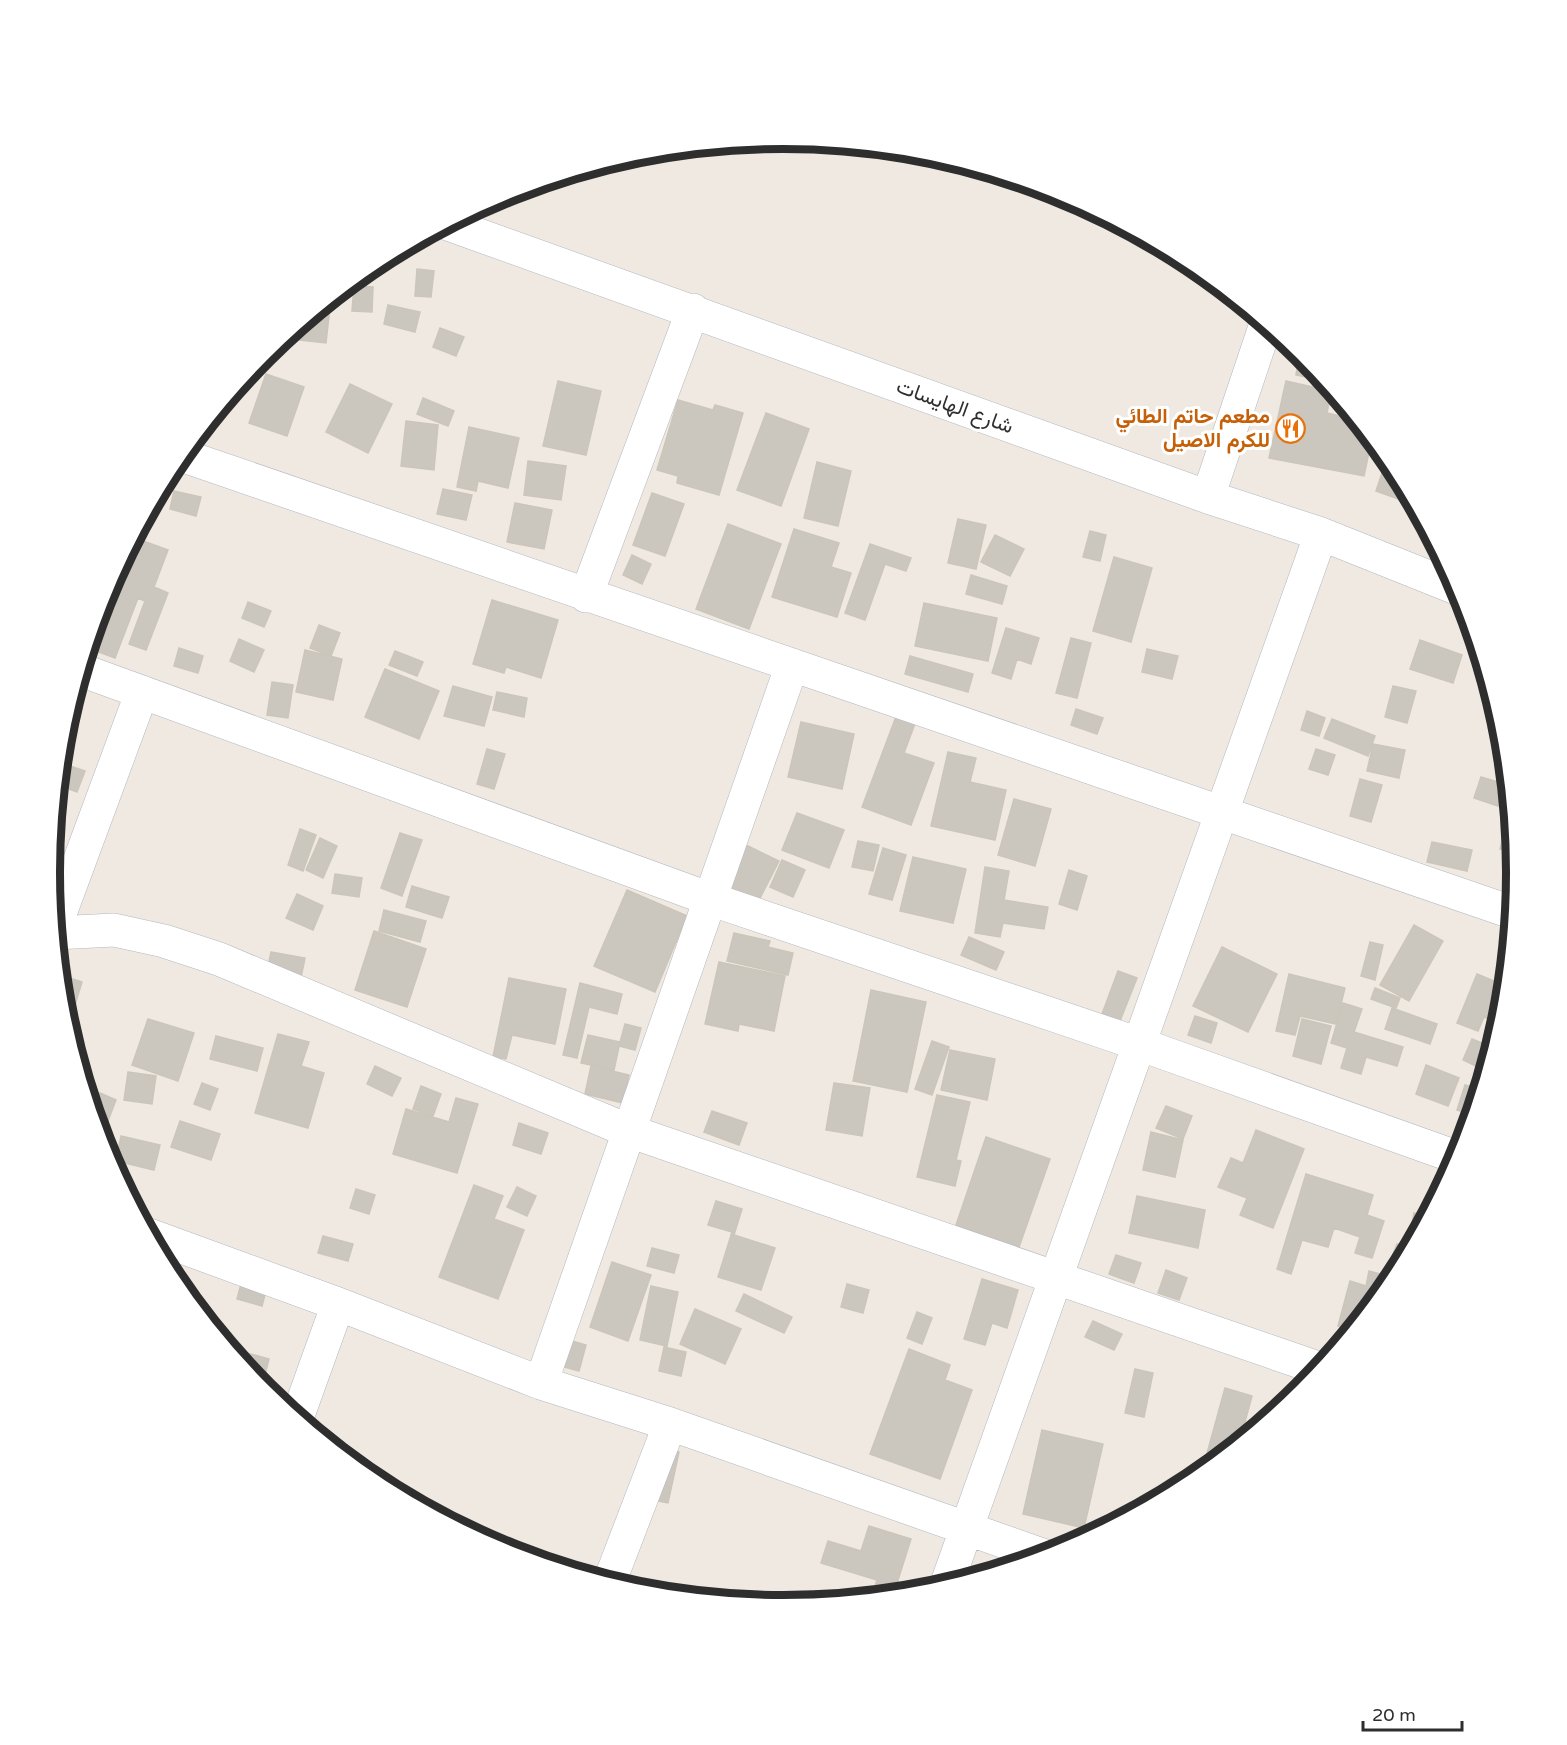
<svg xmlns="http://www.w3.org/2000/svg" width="1567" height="1745" font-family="'Varela Round',Vazirmatn,sans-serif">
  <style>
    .building { fill: #cbc7bf; stroke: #cbc5ba; stroke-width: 1.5 }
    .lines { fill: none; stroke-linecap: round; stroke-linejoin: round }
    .minor-casing { stroke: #b4b7c1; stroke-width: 34 }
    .minor { stroke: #fff; stroke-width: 33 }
    .labels { text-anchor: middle; stroke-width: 6; stroke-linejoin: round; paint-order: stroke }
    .street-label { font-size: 21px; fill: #2e2e2e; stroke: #fff }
    .food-label { font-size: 21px; font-weight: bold; fill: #c56008; stroke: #fff; text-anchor: end }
    .rim { fill: none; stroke: #2e2e2e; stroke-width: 8 }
  </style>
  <rect width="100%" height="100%" fill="#efe9e1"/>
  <!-- building -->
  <path class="building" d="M417,269L434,271L431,297L415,296Z
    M354,286L373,287L372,312L352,311Z
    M388,305L420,312L415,332L384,324Z
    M322,306L330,307L326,343L291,339V331Z
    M440,328L464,337L456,356L433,347Z
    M277,343L270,365L259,361L265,353Z
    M1300,352L1303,354L1325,381L1296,375Z
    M266,374L304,387L287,436L249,423Z
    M558,381L601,391L586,455L543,446Z
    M1286,381L1331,391L1327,413L1357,420L1372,438L1364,476L1269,458Z
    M350,384L392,404L368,453L326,432Z
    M423,398L454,411L448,426L417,414Z
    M678,400L713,410L715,405L743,413L719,495L677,483L678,476L657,470Z
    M766,413L809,429L781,506L737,490Z
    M406,421L438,425L434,470L401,466Z
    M469,427L519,438L508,488L478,481L476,491L457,487Z
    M528,461L566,466L561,500L524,495Z
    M817,462L851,471L838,526L804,518Z
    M1382,473L1402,479L1408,491L1404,501L1376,491Z
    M443,489L472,495L466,520L437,514Z
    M174,491L201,497L196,516L170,509Z
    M652,493L684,504L665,556L633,545Z
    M515,503L552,510L544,549L507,542Z
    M958,519L986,525L976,569L948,563Z
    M728,524L781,544L749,629L696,609Z
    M794,529L839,543L831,567L851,573L837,617L772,597Z
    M1090,531L1106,535L1100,561L1083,557Z
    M995,535L1024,549L1010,576L981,562Z
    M135,538L168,550L154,587L168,593L146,650L129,644L145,601L138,598L115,658L88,648L106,591L123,558L127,559Z
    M870,544L911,558L906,571L885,564L865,620L845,613Z
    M632,555L651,564L642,584L623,575Z
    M1114,557L1152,568L1131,642L1093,631Z
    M971,575L1007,586L1002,604L966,594Z
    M492,600L558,620L541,678L506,667L504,673L473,664Z
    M248,602L271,611L264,627L242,618Z
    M924,603L997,618L988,661L915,646Z
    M319,625L340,633L331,656L310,648Z
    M1006,628L1039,638L1031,664L1017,659L1011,679L992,673Z
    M1071,638L1091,643L1077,698L1056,693Z
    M239,639L264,650L254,672L230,661Z
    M1420,640L1462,655L1453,683L1410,669Z
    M179,648L203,656L198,673L174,666Z
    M1147,649L1178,656L1172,679L1142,672Z
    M305,650L342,659L333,700L296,692Z
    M395,651L423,662L417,676L389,665Z
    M910,656L973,674L968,692L905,674Z
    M385,669L439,691L419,739L365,717Z
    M272,682L293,685L288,718L267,715Z
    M453,686L492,697L484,726L444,716Z
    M1393,686L1416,691L1407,723L1385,717Z
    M497,692L527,698L524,717L493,710Z
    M1076,709L1103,718L1097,734L1071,725Z
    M1307,711L1325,718L1319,736L1301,730Z
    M897,714L916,721L904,753L934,763L911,825L862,807Z
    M1332,719L1375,736L1368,756L1324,738Z
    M801,722L854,734L842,789L788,777Z
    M1373,744L1405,750L1399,778L1367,771Z
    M487,749L505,754L494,789L477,784Z
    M1316,749L1335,755L1328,775L1309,769Z
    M948,752L976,758L970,782L1006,790L995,840L931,826Z
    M64,764L85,771L77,792L58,785Z
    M1481,777L1505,784L1498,806L1474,798Z
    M1360,779L1382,785L1371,822L1350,816Z
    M1014,799L1051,809L1035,866L998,855Z
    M797,813L844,830L829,868L782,850Z
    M1508,817L1512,819L1516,853L1500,849Z
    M300,829L316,835L303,871L288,865Z
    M400,833L422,840L402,896L381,888Z
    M320,838L337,846L323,878L306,870Z
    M858,841L879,845L873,871L852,867Z
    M1432,842L1472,850L1467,871L1427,862Z
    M746,845L779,861L758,902L726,886Z
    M883,848L906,855L892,900L869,894Z
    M913,857L966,869L953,923L900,911Z
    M782,860L805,870L793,897L770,887Z
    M985,867L1009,871L1004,900L1048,907L1044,929L1003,923L1000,937L975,933Z
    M1069,870L1087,876L1077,910L1059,904Z
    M335,874L362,878L359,897L332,893Z
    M412,886L449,897L442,918L406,907Z
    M627,890L687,916L655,992L594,966Z
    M297,894L323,906L313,930L286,918Z
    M384,910L426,921L420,942L379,931Z
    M1414,925L1443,941L1409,1001L1380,985Z
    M374,931L426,949L407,1007L355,990Z
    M734,933L770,941L768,947L793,953L788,975L727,961Z
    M969,937L1004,952L996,970L961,955Z
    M1370,942L1383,945L1375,980L1361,976Z
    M1222,947L1277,974L1248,1032L1193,1006Z
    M271,952L305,958L299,987L265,980Z
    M719,962L785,976L774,1031L739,1024L738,1031L705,1024Z
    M1118,971L1137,978L1120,1021L1102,1014Z
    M1289,974L1345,988L1336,1024L1300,1016L1295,1035L1276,1031Z
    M1477,974L1506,986L1501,1024L1484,1017L1478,1031L1457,1023Z
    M60,975L82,982L68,1028L64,1015Z
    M509,978L566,989L555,1044L512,1035L506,1059L493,1057Z
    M580,983L622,994L617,1014L589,1007L577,1058L563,1055Z
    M1375,988L1400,998L1396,1008L1371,999Z
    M871,990L926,1002L907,1092L853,1081Z
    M1343,1003L1362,1009L1354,1032L1403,1047L1397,1066L1366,1057L1361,1074L1341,1068L1347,1048L1331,1043Z
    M1392,1008L1437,1024L1430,1044L1385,1029Z
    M1195,1016L1217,1023L1211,1043L1188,1035Z
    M148,1019L194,1033L178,1081L132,1065Z
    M1302,1019L1331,1026L1321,1064L1293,1056Z
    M625,1024L641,1028L635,1050L619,1046Z
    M278,1034L309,1042L301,1066L324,1073L308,1128L255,1113Z
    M588,1035L620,1042L614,1070L581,1063Z
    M216,1036L263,1048L257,1071L210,1059Z
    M1472,1039L1494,1048L1484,1070L1463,1060Z
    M932,1041L949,1047L932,1095L915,1089Z
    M950,1050L995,1059L987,1100L941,1090Z
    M1426,1065L1459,1078L1448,1106L1416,1094Z
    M375,1066L401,1078L392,1096L367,1084Z
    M591,1066L629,1075L623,1103L585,1094Z
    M128,1072L156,1076L152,1104L124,1100Z
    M202,1083L218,1089L210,1110L194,1104Z
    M834,1083L870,1088L862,1136L826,1130Z
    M1465,1085L1481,1089L1473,1115L1457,1110Z
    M421,1086L441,1094L433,1116L413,1109Z
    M86,1088L97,1093L91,1107Z
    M100,1093L116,1100L106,1126L96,1121L92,1111Z
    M937,1095L970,1102L956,1160L961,1161L955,1186L917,1177Z
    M456,1098L478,1104L457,1173L393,1154L406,1109L449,1122Z
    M1166,1106L1192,1116L1183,1139L1156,1128Z
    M712,1111L747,1123L739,1145L704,1132Z
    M180,1121L220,1134L211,1160L171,1147Z
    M519,1123L548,1133L541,1154L513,1145Z
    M1256,1130L1304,1149L1273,1228L1240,1215L1247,1198L1218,1187L1231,1158L1243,1163Z
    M1151,1132L1183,1140L1175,1177L1143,1170Z
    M121,1136L160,1145L154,1170L116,1161Z
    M986,1137L1050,1159L1019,1247L956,1225Z
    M1306,1174L1373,1195L1367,1215L1384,1221L1372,1258L1355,1253L1360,1237L1334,1228L1328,1247L1302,1240L1291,1274L1277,1269Z
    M474,1185L503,1196L494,1219L524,1230L498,1299L439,1277Z
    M517,1187L536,1196L527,1216L507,1207Z
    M356,1189L375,1195L369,1214L350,1208Z
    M1137,1196L1205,1210L1198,1248L1129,1233Z
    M716,1201L742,1209L734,1235L775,1248L761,1290L718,1277L732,1232L708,1225Z
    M1414,1213L1428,1216L1417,1237L1410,1235Z
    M323,1236L353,1244L348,1261L318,1253Z
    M1397,1244L1411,1249L1397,1274L1387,1270Z
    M652,1248L679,1255L674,1273L647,1266Z
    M1116,1255L1141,1263L1134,1283L1109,1274Z
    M612,1262L651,1275L628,1341L590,1327Z
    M1166,1270L1187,1278L1179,1300L1158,1293Z
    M1369,1271L1395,1278L1353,1330L1338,1326L1350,1281L1366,1286Z
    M982,1279L1018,1290L1007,1328L992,1323L985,1345L964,1339Z
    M242,1280L267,1287L262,1306L237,1299Z
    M847,1284L869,1290L863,1313L841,1307Z
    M651,1286L678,1292L667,1346L640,1340Z
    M744,1294L792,1317L784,1333L736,1311Z
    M695,1309L741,1329L725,1364L680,1344Z
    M917,1312L932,1318L922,1344L907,1338Z
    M1093,1321L1122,1334L1114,1350L1085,1337Z
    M565,1339L586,1345L579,1371L557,1365Z
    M664,1347L686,1352L681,1376L659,1371Z
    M229,1348L269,1359L263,1382L255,1380Z
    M909,1349L950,1365L945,1380L972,1390L940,1479L870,1454Z
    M1135,1369L1153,1373L1144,1417L1125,1413Z
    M1225,1388L1252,1396L1239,1444L1208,1469L1203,1468Z
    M1042,1430L1103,1444L1084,1528L1023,1514Z
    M658,1447L679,1452L668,1503L647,1499Z
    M869,1526L911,1539L893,1596L871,1598L877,1580L821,1563L828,1541L861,1551Z"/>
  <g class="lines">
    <defs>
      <path id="minor" d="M448,224L1208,497L1321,534L1461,590
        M181,455C625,610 1070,758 1514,913
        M1208,497L1266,324
        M586,596L693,310
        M81,670L710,899L1139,1044L1459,1158
        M55,927L142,692
        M55,933L114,930L164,941L219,959L629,1131L1321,1369
        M149,1235L338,1304L541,1383L670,1424L1045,1556
        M541,1383L792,665
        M297,1418L338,1304
        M609,1583L670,1424
        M946,1586L1321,534"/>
    </defs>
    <!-- minor casing -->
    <use href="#minor" class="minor-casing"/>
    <!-- minor -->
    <use href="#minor" class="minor"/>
  </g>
  <!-- icons -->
  <defs>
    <symbol id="restaurant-ring" viewBox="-11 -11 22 22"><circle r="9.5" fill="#fff" stroke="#e8710a" stroke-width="1.5"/><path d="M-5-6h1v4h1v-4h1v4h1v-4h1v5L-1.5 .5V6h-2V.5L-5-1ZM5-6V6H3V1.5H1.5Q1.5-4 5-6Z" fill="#e8710a"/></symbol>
  </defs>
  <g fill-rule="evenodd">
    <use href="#restaurant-ring" x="1274" y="412" width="33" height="33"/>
  </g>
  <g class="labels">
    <!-- street labels -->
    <g class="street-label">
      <text transform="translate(955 406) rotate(20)" y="7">شارع الهايسات</text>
    </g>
    <!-- food labels -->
    <g class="food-label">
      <text x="1270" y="423">مطعم حاتم الطائي<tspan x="1270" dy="24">للكرم الاصيل</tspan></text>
    </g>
  </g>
  <!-- crop -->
  <path d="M0 0H1567V1745H0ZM60 872a723 723 0 1 1 1446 0a723 723 0 1 1-1446 0Z" fill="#fff" fill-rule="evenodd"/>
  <path class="rim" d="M60 872a723 723 0 1 1 1446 0a723 723 0 1 1-1446 0Z"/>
  <!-- scale -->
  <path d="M1363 1721v9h99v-9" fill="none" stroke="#2e2e2e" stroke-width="3"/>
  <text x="1372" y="1721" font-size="18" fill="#2e2e2e" stroke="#ffffff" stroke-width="4.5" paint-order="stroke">20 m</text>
</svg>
